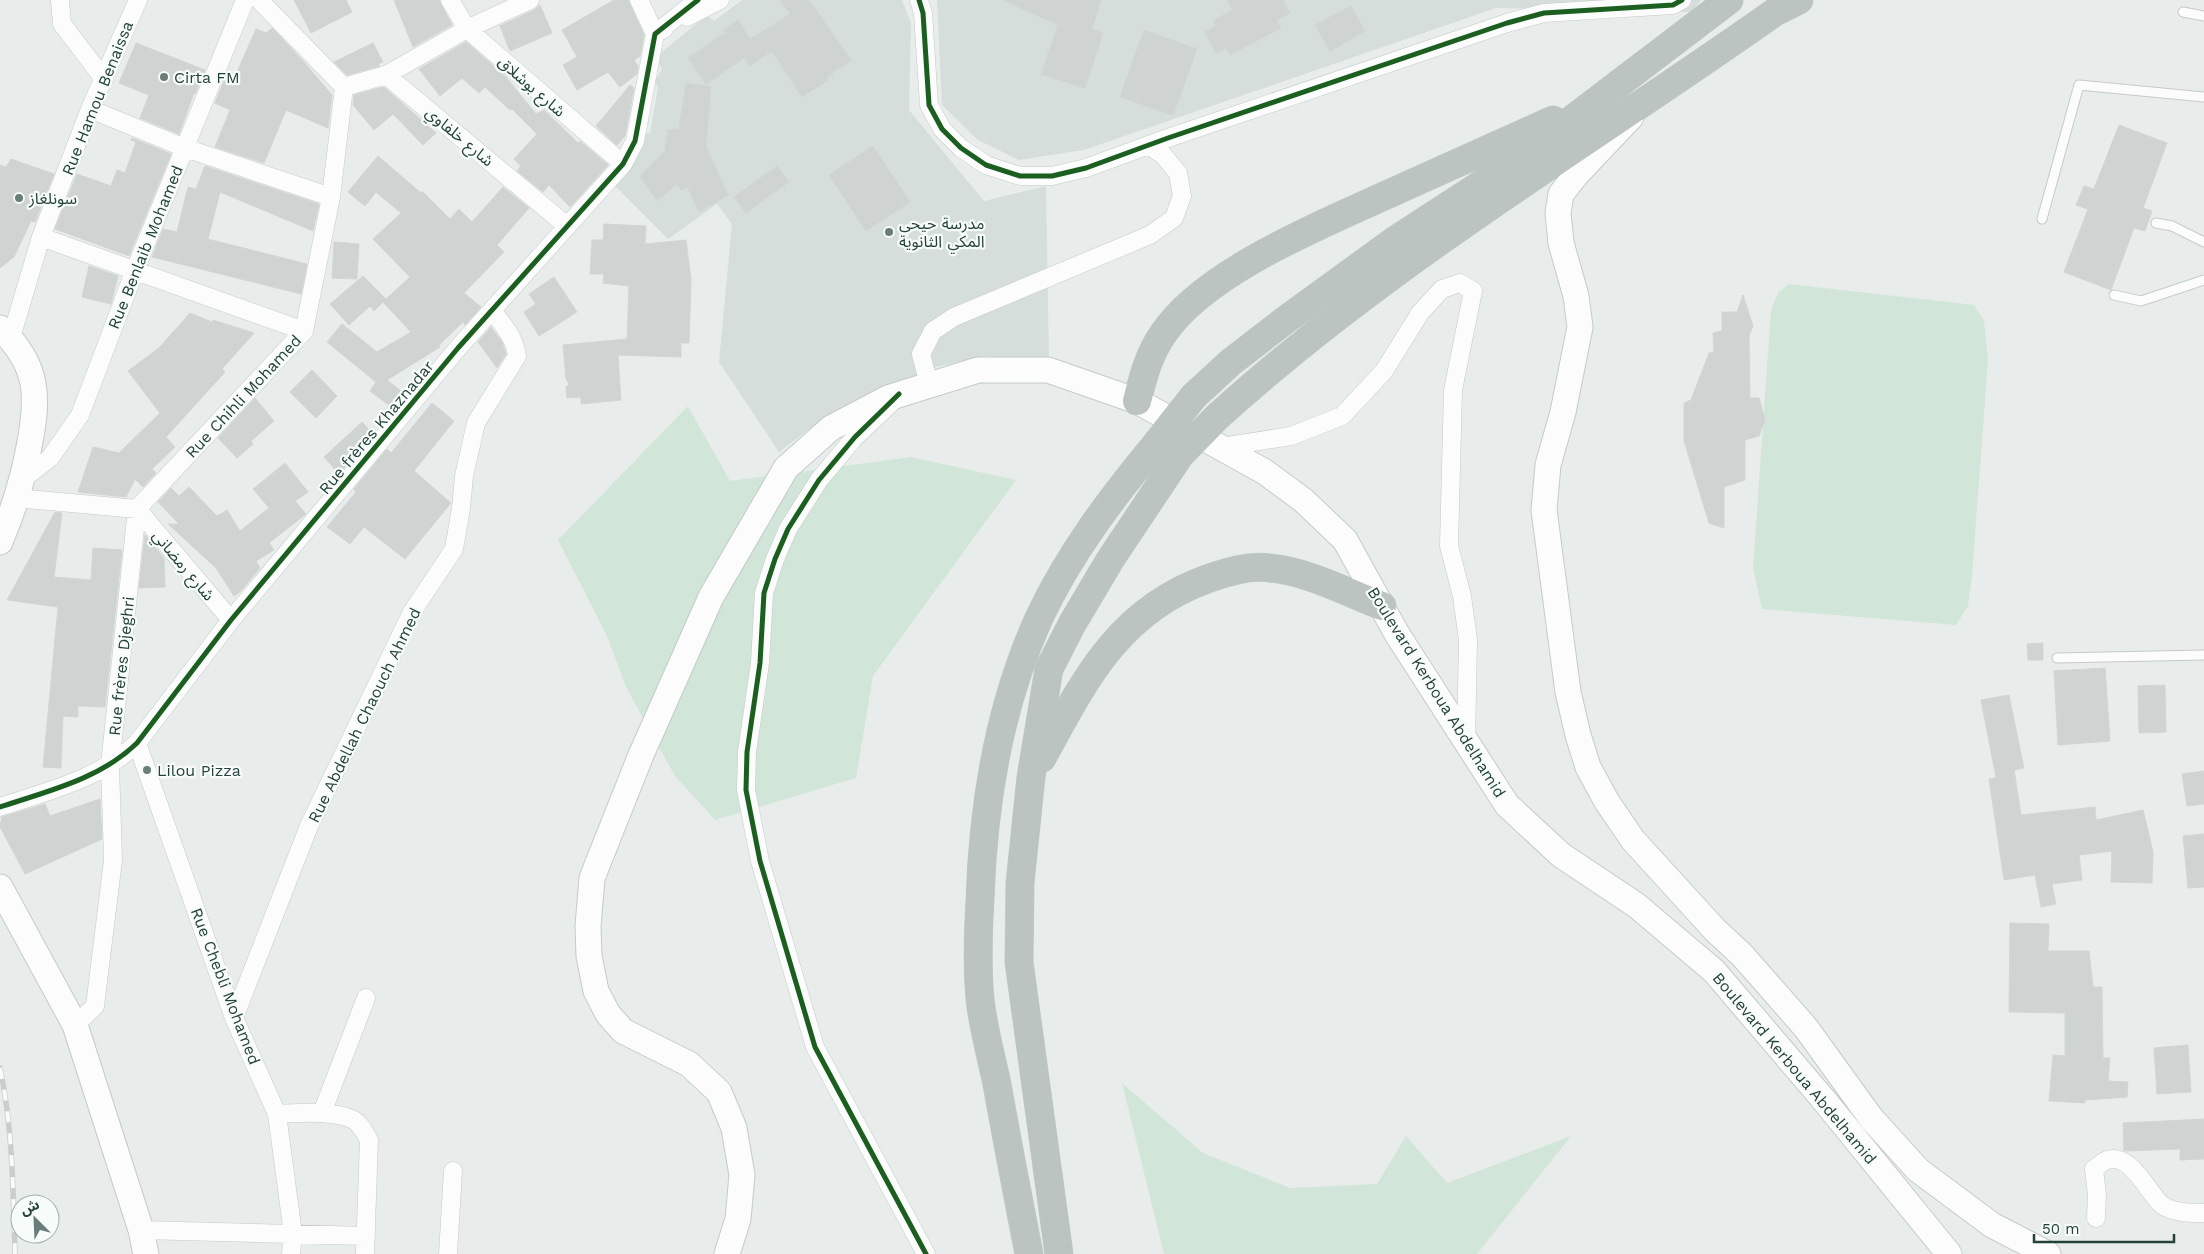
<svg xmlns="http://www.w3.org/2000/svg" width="2204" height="1254" font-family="'Work Sans','Noto Sans Arabic',sans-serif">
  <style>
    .built { fill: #d6dedb }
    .green { fill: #d1e6d8 }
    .building { fill: #cfd4d2; stroke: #d1d6d4 }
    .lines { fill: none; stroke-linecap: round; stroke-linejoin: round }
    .lane-casing { stroke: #c5cac8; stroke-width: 11 }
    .street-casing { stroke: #c5cac8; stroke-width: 19 }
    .secondary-casing { stroke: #c3cbc8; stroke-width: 27 }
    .highway-casing { stroke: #c3ccc9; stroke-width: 29 }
    .lane { stroke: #fcfcfc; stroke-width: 9 }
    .street { stroke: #fcfcfc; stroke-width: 18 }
    .secondary { stroke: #fcfcfc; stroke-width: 25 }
    .highway { stroke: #bcc4c2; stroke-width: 28 }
    .rail-casing { stroke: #c9cdcc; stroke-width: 5.5 }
    .rail { stroke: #f7fbf9; stroke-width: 4; stroke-dasharray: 11; stroke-linecap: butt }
    .highway-bridge-casing { stroke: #c3ccc9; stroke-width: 29; stroke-linecap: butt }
    .highway-bridge { stroke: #bcc4c2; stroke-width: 28 }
    .cycleway-casing { stroke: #f7fbf9; stroke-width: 8 }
    .cycleway { stroke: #1b5e20; stroke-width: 5 }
    .poi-dot { fill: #697e78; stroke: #f7fbf9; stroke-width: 2 }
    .labels { text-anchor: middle; stroke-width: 4.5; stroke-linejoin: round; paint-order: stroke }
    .poi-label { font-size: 16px; fill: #24423a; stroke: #f7fbf9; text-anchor: start }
    .street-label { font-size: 16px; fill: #24423a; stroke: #f7fbf9 }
  </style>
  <rect width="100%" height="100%" fill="#e8edeb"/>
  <!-- built -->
  <path class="built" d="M742,0H902L911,23L909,110L984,201L1046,186L1049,361L985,356L940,366L880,389L824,418L779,452L719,362L732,224L717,204L668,239L611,182L643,134L650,133L658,88L655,81L662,69L656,57L707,15L714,21Z
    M937,0H1701L1692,12L1496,8L1084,150L1019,160L978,140L942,105Z"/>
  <!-- green -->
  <path class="green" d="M1789,284L1974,305L1984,320L1988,360L1972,576L1968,606L1956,625L1762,609L1753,568L1771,310L1778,293Z
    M688,406L730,481L911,457L1016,480L873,676L856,778L715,820L675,776L627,689L606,634L558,540Z
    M1122,1083L1203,1153L1290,1188L1377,1184L1406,1136L1447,1183L1571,1136L1477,1254H1164Z"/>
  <!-- building -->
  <path class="building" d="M294,0H346L352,12L311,33Z
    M394,0H439L452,25L413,47Z
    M614,0H628L644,35L640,56L634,60L638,66L637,74L620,87L608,72L577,90L563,65L577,57L562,30Z
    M780,0H809L851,60L827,77L828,80L802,97L772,51L750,66L744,58L706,84L688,58L725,33L723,30L738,20L750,39L790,14Z
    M1003,0H1101L1092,29L1103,33L1085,88L1041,74L1058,25Z
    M1227,0H1283L1290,13L1277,20L1281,28L1230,55L1226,48L1216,53L1205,32L1216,26L1214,20L1233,10Z
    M540,5L552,33L510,51L500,26L534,10Z
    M1351,6L1365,31L1330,51L1315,25Z
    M272,28L304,62L332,95L328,128L286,110L264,163L215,147L230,110L215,103L225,78L233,81L256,29L266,33Z
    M1144,30L1197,49L1173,115L1120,97Z
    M466,42L506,77L536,114L544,110L578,143L580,141L608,165L570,207L549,185L543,192L517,171L521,166L514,159L537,134L512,109L510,110L485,87L479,93L462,78L440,96L419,69Z
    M136,43L205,70L195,94L194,93L179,134L140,118L149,95L119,83Z
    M373,43L383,62L378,64L380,66L347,75L334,62Z
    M686,83L711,87L706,146L728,195L699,212L687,186L682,191L677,184L657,201L640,176L665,151L668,130L679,129Z
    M630,85L634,88L625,136L617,145L596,126Z
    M384,87L436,133L423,145L393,114L374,130L353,105L354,95Z
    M2119,125L2167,143L2143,208L2152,211L2145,231L2134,228L2111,290L2064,272L2088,209L2076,205L2084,186L2094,189Z
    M132,138L171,154L129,256L55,229L77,174L111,186L117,170L125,173L136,142L131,140Z
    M873,146L910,202L866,231L829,175Z
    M378,156L421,193L422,191L450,219L459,209L472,222L503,187L529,208L497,245L504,252L464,293L481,307L465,325L463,322L439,345L440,347L387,380L401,391L390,406L370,391L376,382L327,342L342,324L377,352L411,332L383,302L374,311L370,306L349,325L330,304L363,276L386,299L410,277L373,239L401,213L376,192L365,206L348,192Z
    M11,159L54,174L35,222L31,221L14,257L0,268V165L6,167Z
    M205,166L319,204L313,231L220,192L208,239L307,264L301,294L152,257L163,229L177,232L188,187L196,189Z
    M777,166L789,182L746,213L734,197Z
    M604,224L646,226L645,244L686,240L691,279L689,343H681V357L618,355L621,400L581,404V397L567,398L566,387L569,384L566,379L563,345L627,339L629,286L603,283L604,274H590L592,240H603Z
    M334,242L359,244L357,279L332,278Z
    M89,266L118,276L111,304L82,297Z
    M554,277L577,312L539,336L524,312L536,304L529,294Z
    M1743,295L1753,326L1749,336L1750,398H1759L1765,420L1759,436L1745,440V480L1724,487V528L1709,523L1684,441V403L1691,400L1709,353L1714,352L1713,333L1722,331V312H1737Z
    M190,313L212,322L213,320L254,333L222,369L225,372L166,437L175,447L152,469L156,473L143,487L135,479L126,497L78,492L93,447L119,453L160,413L128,371L159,348Z
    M491,327L502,342L506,354L497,368L478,342Z
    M312,370L337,396L316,418L290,392Z
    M255,398L274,421L251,441L253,444L237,458L218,438Z
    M432,403L454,421L414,471L451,503L405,559L364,527L350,544L327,527L356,492L354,489L387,449L391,453Z
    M362,422L373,434L339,474L324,457Z
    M285,463L308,492L295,501L306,514L269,543L274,550L256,561L260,568L240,592L234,596L216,568L168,524H179L158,502L171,488L179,496L189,487L217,516L227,510L240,531L269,508L253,489Z
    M55,512L62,513L54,577L91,580L93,548L122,550L105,707L78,706V717L63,716L61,768L43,767L58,607L7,600Z
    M145,535L164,558L165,587L139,588Z
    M2043,643V660H2028L2027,644Z
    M2105,668L2110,741L2058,745L2054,671Z
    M2165,685L2166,732L2139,733L2138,686Z
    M2009,695L2024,768L2014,770L2021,815L2095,807L2096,820L2143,810L2153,852L2152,883L2111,882L2112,851L2079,855L2082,880L2052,884L2056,904L2041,907L2035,875L2004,880L1989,779L1996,778L1981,700Z
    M2204,771V804L2187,806L2182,774Z
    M100,799L102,839L25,874L0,827L2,817L45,804L50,816Z
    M2204,834V887L2188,888L2183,836Z
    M2010,923L2049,924L2048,951H2089L2093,987H2102L2103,1058H2110L2108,1081L2128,1082L2127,1097L2085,1100V1103L2049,1101L2053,1055L2065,1056V1013L2009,1012Z
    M2188,1045L2191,1092L2157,1094L2154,1048Z
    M2204,1119V1159L2180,1160V1149L2124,1151L2123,1123Z"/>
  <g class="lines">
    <defs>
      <path id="lane" d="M2183,12L2204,16
        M2042,219L2079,85L2204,97
        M2156,223L2172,226L2204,242
        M2114,295L2141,301L2204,280
        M2057,658L2204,655"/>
      <path id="street" d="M60,0L62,24L104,79
        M259,0L344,87
        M450,0L467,29L623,164
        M639,0L655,34L664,29
        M919,0L923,13L929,105L942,129L961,148L986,165L1020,176H1052L1086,168L1168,138L1507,23L1544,13L1673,5L1682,0
        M687,17L720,0
        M386,75L467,29L530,0
        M344,87L386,75L567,226
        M90,109L185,148L331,197
        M41,237L304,331
        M11,338L41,237L90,109L138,0
        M929,385L921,354L933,331L954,317L1150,235L1174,218L1182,196L1178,173L1163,155L1148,145
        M890,404L855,437L819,480L788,529L775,559L764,593L760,663L747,752L746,790L760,861L815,1047L926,1254
        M1221,447L1291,436L1342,416L1384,371L1420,313L1442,289L1460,283L1473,291L1453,390L1449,546L1462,596L1468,640L1466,743
        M23,479L50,458L80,415L135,270L245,0
        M16,498L137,509L304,331L331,197L344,87
        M137,509L231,620
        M137,743L234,1018L277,1114L293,1234L291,1254
        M0,807C48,791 100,779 137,743L231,620L458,348L623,164L635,141L655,34L698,0
        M234,1018L309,826L412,612L454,549L461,508L464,476L476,423L517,356C515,338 503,325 492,310
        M75,1025L95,1006L113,860L110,765L137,509
        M322,1113L366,998
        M277,1114C300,1113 331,1110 352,1119C360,1123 365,1133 369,1140L365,1254
        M2096,1218L2097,1195L2094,1169C2098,1166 2102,1162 2107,1160C2131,1152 2148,1193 2162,1205C2173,1213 2191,1213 2204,1213
        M141,1230L366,1236
        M448,1254L453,1171"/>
      <path id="secondary" d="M1631,117L1576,175L1561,194L1558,213L1561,243L1576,296L1580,327L1563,412L1548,465L1544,510L1568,692L1578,735L1588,767L1607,802L1633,840L1715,930L1742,955L1806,1028L1871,1118L1918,1170L1992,1225L2048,1254
        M0,328C39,365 39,397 29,447C23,480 13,511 0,542
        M0,887L75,1025L141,1230L146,1254
        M727,1254L738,1219L742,1175L734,1128L719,1092L689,1064L623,1031L608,1014L596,991L589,956L588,926L592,878L641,755L711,597L786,468L831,428L888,398L978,370H1048L1137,401L1265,472L1303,500L1345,540L1397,634L1507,805L1561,855L1636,905L1714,971L1823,1099L1949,1254"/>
      <path id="highway" d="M1194,396L1231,362L1288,318L1394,241L1520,159L1729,0
        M1137,401C1143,377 1149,354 1163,334C1205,271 1325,223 1393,192C1446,168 1500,144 1553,120
        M1217,417C1388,262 1587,145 1775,12L1799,0
        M1042,758C1084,681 1118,611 1207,579C1227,572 1249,565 1270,568C1309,572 1346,592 1382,606
        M1029,1254C1018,1197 1007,1141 997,1084C991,1056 983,1027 980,999C977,967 978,933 980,900C983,804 999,706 1039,618C1069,554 1112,497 1157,443
        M1059,1254L1019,962L1020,883L1031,777L1049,669L1072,624L1110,560L1180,455"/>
    </defs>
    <!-- lane casing -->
    <use href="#lane" class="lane-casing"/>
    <!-- street casing -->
    <use href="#street" class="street-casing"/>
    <!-- secondary casing -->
    <use href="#secondary" class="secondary-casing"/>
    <!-- highway casing -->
    <use href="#highway" class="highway-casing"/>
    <!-- lane -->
    <use href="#lane" class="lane"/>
    <!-- street -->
    <use href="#street" class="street"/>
    <!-- secondary -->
    <use href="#secondary" class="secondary"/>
    <!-- highway -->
    <use href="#highway" class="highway"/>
    <defs>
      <path id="rail" d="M0,1068C13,1129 13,1192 15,1254"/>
    </defs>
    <!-- rail casing -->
    <use href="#rail" class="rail-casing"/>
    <!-- rail -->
    <use href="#rail" class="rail"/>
    <defs>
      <path id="highway-bridge" d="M1157,443L1194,396
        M1180,455L1217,417"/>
    </defs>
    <!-- highway-bridge casing -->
    <use href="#highway-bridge" class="highway-bridge-casing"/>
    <!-- highway-bridge -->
    <use href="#highway-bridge" class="highway-bridge"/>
    <defs>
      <path id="cycleway" d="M919,0L923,13L929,105L942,129L961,148L986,165L1020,176H1052L1086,168L1168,138L1507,23L1544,13L1673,5L1682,0
        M899,394L855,437L819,480L788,529L775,559L764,593L760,663L747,752L746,790L760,861L815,1047L926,1254
        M0,807C48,791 100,779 137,743L231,620L458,348L623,164L635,141L655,34L698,0"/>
    </defs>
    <!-- cycleway casing -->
    <use href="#cycleway" class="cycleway-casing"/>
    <!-- cycleway -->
    <use href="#cycleway" class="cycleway"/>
  </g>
  <!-- markers -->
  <g class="poi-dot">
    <circle cx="164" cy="77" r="5"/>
    <circle cx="19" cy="198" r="5"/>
    <circle cx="889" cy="232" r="5"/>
    <circle cx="147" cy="770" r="5"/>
  </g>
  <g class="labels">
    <!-- poi labels -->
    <g class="poi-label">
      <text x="174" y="83">Cirta FM</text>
      <text x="29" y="204">سونلغاز</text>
      <text x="899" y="229">مدرسة حيحي<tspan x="899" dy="18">المكي الثانوية</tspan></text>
      <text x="157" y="776">Lilou Pizza</text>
    </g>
    <!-- street labels -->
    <g class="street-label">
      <text transform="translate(532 86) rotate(41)" y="6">شارع بوشلاق</text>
      <text transform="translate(97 98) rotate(-68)" y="6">Rue Hamou Benaissa</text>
      <text transform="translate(460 136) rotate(40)" y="6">شارع خلفاوي</text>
      <text transform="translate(145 247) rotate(-68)" y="6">Rue Benlaib Mohamed</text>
      <text transform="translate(243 396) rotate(-47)" y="6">Rue Chihli Mohamed</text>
      <text transform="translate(376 427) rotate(-50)" y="6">Rue frères Khaznadar</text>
      <text transform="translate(184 565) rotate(50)" y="6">شارع رمضاني</text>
      <text transform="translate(121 666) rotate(-84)" y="6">Rue frères Djeghri</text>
      <text transform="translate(1437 692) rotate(58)" y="6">Boulevard Kerboua Abdelhamid</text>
      <text transform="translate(364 715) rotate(-64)" y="6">Rue Abdellah Chaouch Ahmed</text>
      <text transform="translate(226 986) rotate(69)" y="6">Rue Chebli Mohamed</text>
      <text transform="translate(1795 1068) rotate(50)" y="6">Boulevard Kerboua Abdelhamid</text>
    </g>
  </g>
  <!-- north arrow -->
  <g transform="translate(35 1219) rotate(336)"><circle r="24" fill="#f7fbf9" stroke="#a3b1ad"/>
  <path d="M0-4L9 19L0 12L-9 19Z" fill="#697e78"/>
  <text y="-8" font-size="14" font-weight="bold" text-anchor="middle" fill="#24423a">ش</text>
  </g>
  <!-- scale -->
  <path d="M2034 1234v8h140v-8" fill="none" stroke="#24423a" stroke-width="2.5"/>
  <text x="2042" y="1234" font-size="15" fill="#24423a" stroke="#f7fbf9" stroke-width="4" paint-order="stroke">50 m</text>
</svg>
